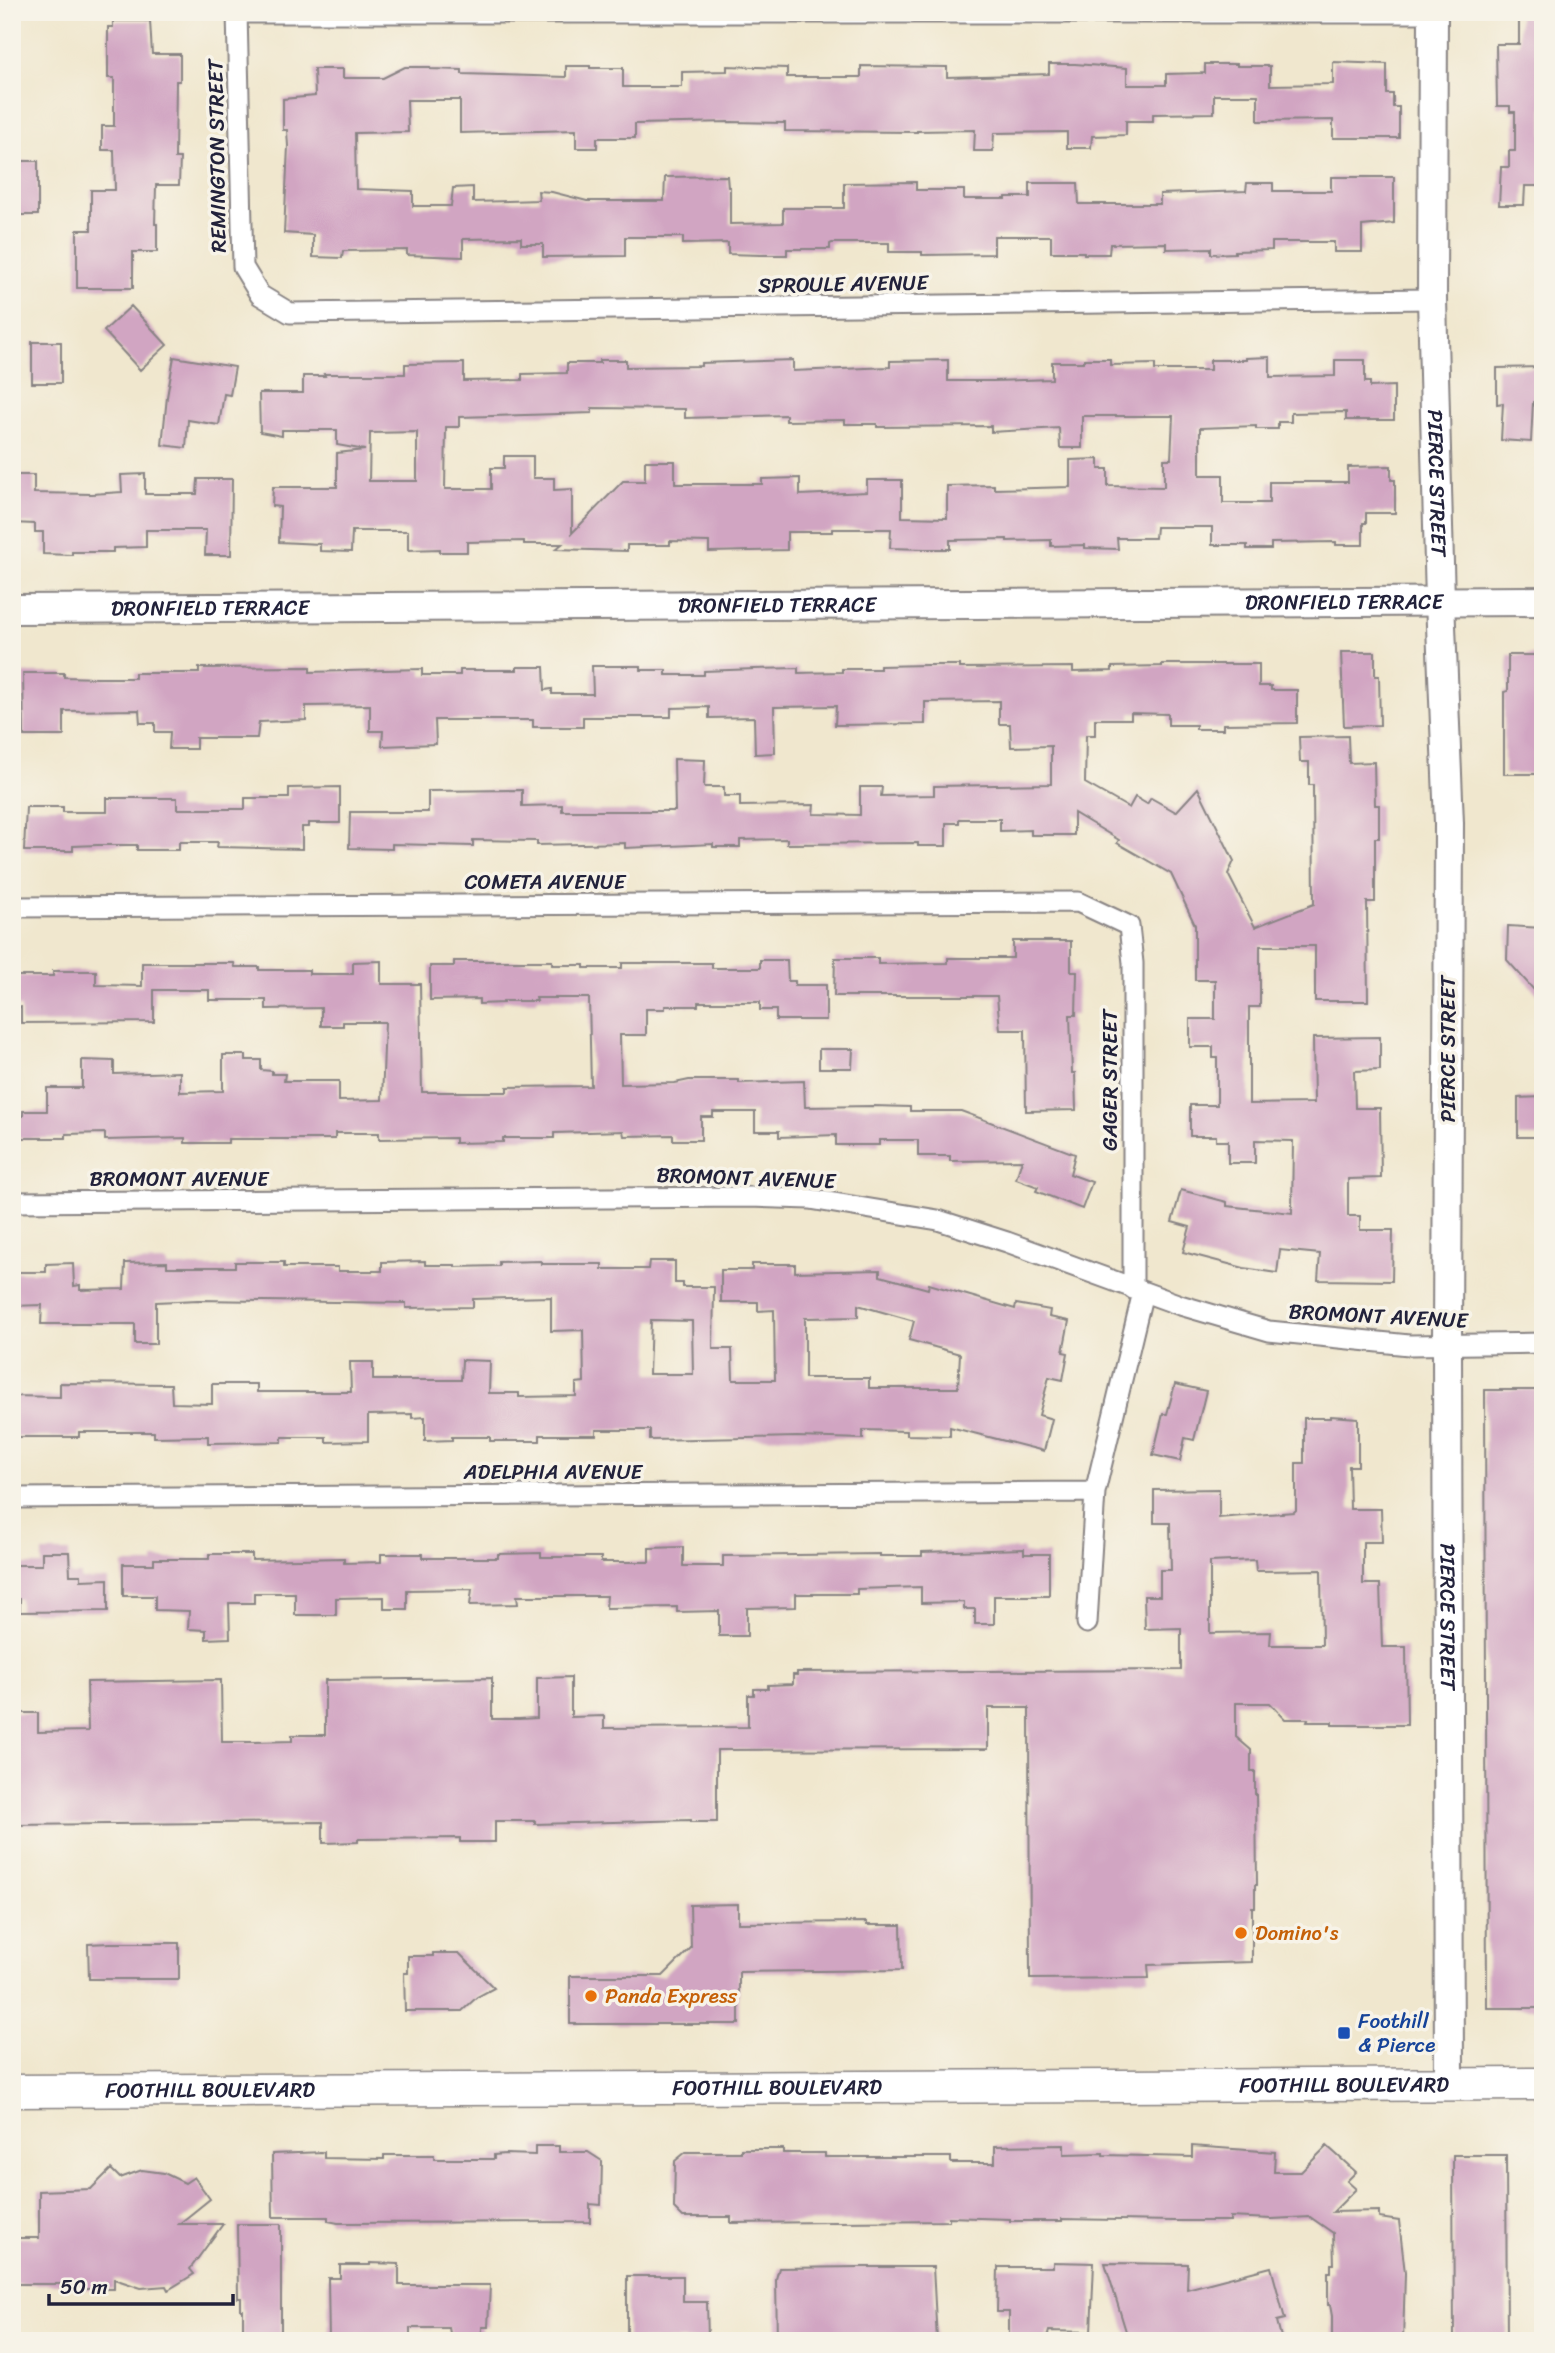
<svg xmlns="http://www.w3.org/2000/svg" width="1555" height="2353" font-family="Sriracha,sans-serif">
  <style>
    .building { fill: #d1a5c2; fill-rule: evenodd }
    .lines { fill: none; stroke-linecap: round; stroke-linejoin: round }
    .street-casing { stroke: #898484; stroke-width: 23 }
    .secondary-casing { stroke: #898484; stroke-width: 32 }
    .primary-casing { stroke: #898484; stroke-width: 35 }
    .street { stroke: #fff; stroke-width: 19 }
    .secondary { stroke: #fff; stroke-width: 28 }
    .primary { stroke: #fff; stroke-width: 32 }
    .food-dot { fill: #e8710a; stroke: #f7f3e8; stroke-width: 2.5 }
    .transit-dot { fill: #1a4fb4; stroke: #f7f3e8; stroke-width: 2.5 }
    .labels { text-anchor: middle; stroke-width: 7; stroke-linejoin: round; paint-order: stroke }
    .street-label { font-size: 21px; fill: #22223b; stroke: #f7f3e8 }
    .food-label { font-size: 21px; fill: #c56008; stroke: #f7f3e8; text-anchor: start }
    .transit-label { font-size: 21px; fill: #164399; stroke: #f7f3e8; text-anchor: start }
  </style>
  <rect width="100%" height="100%" fill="#f7f3e8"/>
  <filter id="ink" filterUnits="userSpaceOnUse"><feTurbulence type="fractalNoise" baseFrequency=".0143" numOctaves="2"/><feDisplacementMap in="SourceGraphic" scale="14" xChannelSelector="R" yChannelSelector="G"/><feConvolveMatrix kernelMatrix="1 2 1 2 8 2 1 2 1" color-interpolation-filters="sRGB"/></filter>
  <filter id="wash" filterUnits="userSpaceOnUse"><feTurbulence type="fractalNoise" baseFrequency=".00686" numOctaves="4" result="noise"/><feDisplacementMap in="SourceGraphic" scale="28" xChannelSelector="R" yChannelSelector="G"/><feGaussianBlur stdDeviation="1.57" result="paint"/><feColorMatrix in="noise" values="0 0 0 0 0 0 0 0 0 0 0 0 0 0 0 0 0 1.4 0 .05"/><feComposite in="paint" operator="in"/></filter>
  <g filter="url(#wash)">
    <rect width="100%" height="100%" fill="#f0e7ce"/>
    <g id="blocks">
      <!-- building -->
      <path class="building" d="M1519,12H1543V186H1525L1524,205H1499L1501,167H1509V151H1515V112H1510V106H1497L1496,44H1519Z
        M113,21H150L152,54H180V81H176L175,158H180L179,185H156L155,224H157V252H133V288H77V230H91V190H115L114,150H102V126H114V78H108V27H113Z
        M1333,62L1387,64V94H1393V107H1399V138H1333V120L1258,121V95H1214V113L1153,114V121H1126V135L1092,136L1091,148H1067V132L994,133L993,151H974L975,130L917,131V132L785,131V123L731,122L635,124V138H597V148H576V130L460,133V100H407L408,132L355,133L356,189L413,191V206H451L453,188L473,187V202L539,200L538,191L552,192L587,201H664L665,177L727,176L728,187H730V224L783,223V208H844V183L916,182V190H964V199H1006V197H1030V183H1078L1079,204H1160V194L1246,191L1247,183H1273V191H1331V177H1394V223L1362,226V252H1334V242H1272V250L1235,251V253L1211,254V248L1166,249V243L1110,244L1109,254H1084V252H1051V236H994V254L922,255V252H889V243H832L830,244V249H787V255H761L728,254V243L683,244V237H625V256L543,257V244H521V238L463,239V257L407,255V250L343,251L342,258L313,257V235L284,233L288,146L287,130H283V99L315,96L314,69H343V78H383L405,67H430V69L462,70V74L566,77V66H590V68H623V87H682V72L727,71V66L787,68V77H861V66L947,67V77L1049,74V64H1075L1127,68V85H1166V74L1205,73V64H1237V66H1270V85L1333,84Z
        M12,161H38V215H12Z
        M131,306L167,345L140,370L104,331Z
        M32,342H61V383H32Z
        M174,357L235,367L230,395L224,394L219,425L188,420L186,448L162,445L167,397Z
        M1270,357V377L1335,376V360H1365V382H1370V387L1394,386V420H1346V412L1291,413V422H1278V429H1256V426L1200,428V475H1223V503H1269V482H1348V467L1391,466V480H1395V513H1366V523H1363V545H1336V542L1271,543V549H1247V545H1212V527H1156L1155,538H1117L1118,549L1085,548V545L1051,546V540L1007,541V539L950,540V549H925L890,548L891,529H832V532H787V550L709,552V542L670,541V545H627V551L556,549L562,544H524V541L467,542V552H440V549L408,550V531H352L351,552L320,551V544L279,542L280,507L272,506L273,487H337V453L365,450L337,445V430H282V436L260,432L259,393H303V376H325L324,374H405V364L464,363V381L522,380V374L567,373V363H600V360H626V367L701,366V363L793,360V371L890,367V361L948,360V381H993L1052,379V362H1084V359H1110V365L1155,364V370H1210V360H1246V358ZM592,408L685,409V418L786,415V421L845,420V424H877V427L991,426V432L1059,428L1060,448H1082V416H1173L1171,459H1164V487L1108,486V469H1099V459L1070,460V487L994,489V485L947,486V518L902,517V480H867V492L800,495V478L762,479V484H675V461H645V481H623L572,533V489L554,490V478H533V456H504V468H491V489H445L446,427H459V417L592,413ZM417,432V481H369L370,433Z
        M1543,367V401L1533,402L1531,442L1501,440L1503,403L1497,404V368Z
        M145,474V494H197L198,479H232L231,555H205L206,530H146V547L113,548V552H72V555L43,554V532H35V524L12,523V475H34V493L92,494L122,492L121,475Z
        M1341,652H1375V676H1379L1380,725L1344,726Z
        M1508,655H1543V774H1504V692L1508,691Z
        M1162,664H1259V686H1271V690H1297V723L1223,724V729H1196V725H1168V714L1131,713V719H1095V735H1086L1085,783L1129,808L1135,797L1147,804L1151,798L1176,812L1198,788L1234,861L1228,874L1255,927L1314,904L1313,785H1309V762H1300L1299,737L1348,736L1349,763L1374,762L1375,805H1379V838H1375V902H1367L1368,1001H1315V946H1260V1007H1249V1104L1314,1103L1313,1038L1380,1037V1070L1354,1071L1355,1108H1380L1381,1178L1348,1179V1216H1360V1230H1393L1392,1281L1318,1280L1320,1254L1280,1250L1277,1273L1244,1268L1183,1252L1190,1227L1172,1222L1181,1190L1227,1202V1206L1292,1213L1293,1141L1255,1140V1163H1228V1141H1216V1136H1190V1105H1217V1058H1213V1047H1190V1019H1215V980H1195V925L1171,874L1117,843L1119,840L1074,813V835H1031V830L1000,831V819H959V823H946V846H918V843L787,844V839L740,840V847H713V844L625,848V843L537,845V841L473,840V846L392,844V849L349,848L350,812H428V791L522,790V806L562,805V811H675L674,759L705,760L704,787H724V796H740V806L814,805L813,814L860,815V787H882L881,796L934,795V786L1051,784V746L1011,747L1010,724H999V701L925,702V724L835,725L836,706L774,707L775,753L755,754L754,717L709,718V707L671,708V717H583V727H533V720H435L436,744L382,746L383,731H370V705L306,706V720L259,722L257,738H196V749H169L170,732H155V723H140L139,710L64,711V736H24L23,673H64V677L97,678H135V673H199V668L310,667V672L422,669V675H460V670H517V667H544L545,690L552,689V694H593L592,666H641V670H666V675H704V671L755,669L798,668V673L842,672V669H880V666L927,665H960V668L1073,667V672L1112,671V667L1162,666Z
        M340,787V823H309V827H302V849L217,847L218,842H179V850H137V845H98L73,846V851H24L26,807H63V812H107V798H177V809H245V798H289V788Z
        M1508,926L1543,928V1000L1507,960Z
        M1013,941H1071V972H1077L1076,1015H1070L1072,1073H1075L1076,1110L1026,1111L1025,1030H1000L997,996H834L835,958H878V964L948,963V958H1013Z
        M760,960H787L788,981H795V985H826V1020H776V1010H760V1002H698V1006H665V1009H646V1035H620L621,1084L675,1083L689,1080H739V1083L804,1081L805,1107L873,1106L910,1107V1111H961L1075,1154L1070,1174L1092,1182L1082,1209L1036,1191L1038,1187L1016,1179L1022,1160L950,1161V1156H918V1140H879V1145H836V1135L779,1137V1131H755V1112H713V1117H701V1140H673V1135L624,1136L623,1131L554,1133V1138H503V1142L455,1143V1138L379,1139V1133H335V1139H228V1143H185V1138L105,1140V1133L66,1134V1138H12V1116H23V1111H47V1088H82V1060L114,1061V1074L180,1072V1092L223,1091V1055H246V1060H261V1070L272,1071V1074H285L284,1081H339V1101L382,1100L385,1022H343V1026H321V1008L266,1009V1000H209V990H154V1022L21,1023V1007H12V976H53V971H96V985L142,986V963H234L235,967H259V970H309V974H353V962L381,961V984H420L422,1092H507V1087L591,1086L589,998H536L537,1001H503V1003L479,1004V999L430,1000V966H454V961H552V965H584V968H622V963H712V968H760Z
        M819,1049H853L852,1068H819Z
        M1543,1097V1137H1518V1098Z
        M425,1261V1265H455V1267L499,1266V1262L541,1261V1264H602V1269H648L649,1261H675V1283H683V1287H714L713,1349H732L733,1380H775L774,1310L758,1311V1302H721V1270H752V1264H795V1272L880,1270V1276L928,1289L929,1284L1015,1309L1016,1304L1050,1310L1049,1317L1069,1321L1063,1352L1068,1353L1063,1380L1049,1377L1039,1415L1052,1419L1044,1451L950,1427V1436L907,1435V1431L863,1430V1439L797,1437L650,1440V1430H596V1435H540V1441H490V1437H452V1440L425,1441V1417L412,1418V1414L368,1415V1441L326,1442V1437H282V1442L208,1443V1436L154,1437V1432H79V1437H12V1396L60,1397V1383L171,1384L172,1403L212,1404V1384H257V1392H351L350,1362H373V1380H461L462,1360L490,1361L489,1393H519V1397L576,1396V1383L584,1382L583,1330L551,1331V1297L473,1299V1307L406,1308V1303L198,1300L156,1302V1344H135V1324H41L42,1305L12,1306V1272H46V1264L73,1263L74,1286L80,1285V1290L124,1289L125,1263L167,1262V1267H235V1262H284V1267H338V1271H382V1262ZM858,1305L914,1321L909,1340L960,1354L958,1388H869V1378H805V1318L858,1317ZM651,1320L692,1321L693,1374H649Z
        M1175,1384L1206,1391L1194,1440L1185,1438L1180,1461L1153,1455L1163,1414H1167Z
        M1485,1390H1543V2008H1487Z
        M1330,1416L1358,1418V1466H1349L1350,1509H1381L1382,1542H1363V1584H1380L1382,1647H1406L1407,1725H1332V1722H1307L1308,1719H1285L1270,1703H1236V1737L1251,1750V1771H1255V1794H1256L1257,1885H1255V1907H1252V1962L1148,1965L1149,1978L1030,1979L1029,1708H988V1749L717,1750V1822H691V1820L535,1824V1821H495V1842H460V1838L358,1839V1842L323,1843V1822L12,1825V1713H38V1732L88,1731L87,1682L221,1680L222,1742H255L292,1741V1735H325V1680L492,1678V1719H519L537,1718V1678L571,1677V1717L604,1716V1728L748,1727V1695H754V1689H768V1685L793,1684V1675H797V1672L1181,1670V1628L1145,1629L1144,1596H1160V1570H1171L1170,1523H1154V1490L1219,1489V1518L1294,1512L1296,1510V1463H1304V1418H1330ZM1255,1560L1256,1571L1321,1570L1322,1645H1270L1271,1632L1210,1633V1562Z
        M683,1547V1566H723V1556L880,1554V1556H922V1552L1024,1549V1554H1049V1596H994V1624H975V1609H964V1602L921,1603V1587L857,1589V1594H796V1607L747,1608V1636H719V1611L677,1612V1607L606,1608L607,1596H517L518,1604L470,1605L472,1589L407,1590V1609H384V1597L336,1598V1615H295V1593H254V1603H229L230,1638L206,1639V1630L188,1629L189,1611L155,1610V1596H123V1564H154V1559H209V1554H252V1560L344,1558V1563L381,1562V1554H423V1558H498V1554L541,1553V1557H601V1562H649V1548Z
        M42,1552H69L70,1575H81V1580L108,1579V1611L20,1612V1599H12V1565H42Z
        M738,1904V1923L867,1922V1925H901L902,1970L739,1972V2024H570V1976H663L691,1948L690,1905Z
        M110,1943H179V1979H89L88,1944Z
        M433,1953H459L494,1988L477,1997L462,2011H405L404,1973H408V1956H433Z
        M1064,2145V2154L1103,2153V2155L1192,2157V2146L1275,2152L1274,2172H1301L1327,2146L1356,2172L1347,2181L1356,2189L1333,2212L1379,2211V2218L1399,2221L1405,2273L1403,2341H1332V2316L1330,2305H1328V2272H1331V2264H1334L1333,2233L1310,2217L1272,2219L1230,2217V2221H1174L1062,2219V2221H1010V2219L949,2217V2221L731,2223V2217H683L674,2208L675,2161L686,2152H741V2149H783V2153H825V2157H951V2163H995V2146Z
        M535,2146H559V2152H588L602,2161L601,2205L590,2204V2222L338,2223L328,2221V2217H273L272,2154L324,2152V2158L384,2159V2155H434V2159H494V2155L505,2154L535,2155Z
        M1453,2155H1506L1507,2341H1454Z
        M111,2169L120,2178L142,2170L164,2173L185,2183L194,2177L210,2199L179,2224H223L190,2269L194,2274L168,2290L166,2286L141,2288L114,2279V2289H82L83,2284H12V2238H39V2191L91,2189Z
        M237,2224H281V2341H243V2310H241V2298H238Z
        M1053,2262L1094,2263L1091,2332L1049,2331L1046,2341L1009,2340V2312H997L998,2267H1053Z
        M370,2263L399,2264V2285H490L488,2327H482V2338H451L449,2328H410V2337L394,2338V2341H329L328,2278H340V2265H370Z
        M1105,2263L1188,2264L1187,2289L1271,2267L1285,2319L1277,2321L1282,2341H1129Z
        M861,2267H933L937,2341H777L776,2279L779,2268Z
        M627,2276H683V2302H707L708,2340L627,2341Z"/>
    </g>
  </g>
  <g filter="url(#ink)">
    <use href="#blocks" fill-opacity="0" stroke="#898484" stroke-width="2"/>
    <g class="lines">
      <defs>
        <path id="street" d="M237,12L243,267L260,295L290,313L1432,299
          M237,13H1433
          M12,907L1078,902L1129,926L1133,963V1289
          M12,1202L750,1197L810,1199L938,1220L1007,1242L1180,1305L1269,1331L1409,1345L1543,1343
          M12,1498L1095,1492
          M1087,1623L1095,1492L1143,1292"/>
        <g id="secondary">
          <path id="s1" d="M1433,12L1432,299L1440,601L1449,823L1447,1345L1449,2085"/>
          <path id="s2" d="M12,609L1543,601"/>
        </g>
        <g id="primary">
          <path id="s3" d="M12,2091L1543,2084"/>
        </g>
      </defs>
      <!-- street casing -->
      <use href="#street" class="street-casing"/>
      <!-- secondary casing -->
      <use href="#secondary" class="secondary-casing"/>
      <!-- primary casing -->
      <use href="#primary" class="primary-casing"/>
      <!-- street -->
      <use href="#street" class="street"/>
      <!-- secondary -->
      <use href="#secondary" class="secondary"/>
      <!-- primary -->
      <use href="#primary" class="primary"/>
    </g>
  </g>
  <!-- markers -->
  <g class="food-dot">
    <circle cx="1241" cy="1933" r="7"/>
    <circle cx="591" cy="1996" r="7"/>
  </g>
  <rect class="transit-dot" x="1337" y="2026" width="14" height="14" rx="3.5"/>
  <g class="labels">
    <!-- street labels -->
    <g class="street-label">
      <text transform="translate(217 156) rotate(-91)" y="7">REMINGTON STREET</text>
      <text transform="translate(843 284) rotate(-1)" y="7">SPROULE AVENUE</text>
      <text dy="7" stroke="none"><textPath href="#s1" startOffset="471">PIERCE STREET</textPath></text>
      <text dy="7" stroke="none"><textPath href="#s2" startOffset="1332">DRONFIELD TERRACE</textPath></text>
      <text dy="7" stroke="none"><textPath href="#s2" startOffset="765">DRONFIELD TERRACE</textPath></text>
      <text dy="7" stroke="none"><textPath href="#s2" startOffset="198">DRONFIELD TERRACE</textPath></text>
      <text x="545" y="889">COMETA AVENUE</text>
      <text transform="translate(1448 1049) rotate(-90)" y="7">PIERCE STREET</text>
      <text transform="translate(1110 1080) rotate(-90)" y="7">GAGER STREET</text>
      <text transform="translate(746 1178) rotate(2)" y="7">BROMONT AVENUE</text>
      <text x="179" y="1186">BROMONT AVENUE</text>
      <text transform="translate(1378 1316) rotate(3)" y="7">BROMONT AVENUE</text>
      <text x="553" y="1479">ADELPHIA AVENUE</text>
      <text dy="7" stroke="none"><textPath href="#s1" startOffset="1605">PIERCE STREET</textPath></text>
      <text dy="7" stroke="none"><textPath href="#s3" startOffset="1332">FOOTHILL BOULEVARD</textPath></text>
      <text dy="7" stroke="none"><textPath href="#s3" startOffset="765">FOOTHILL BOULEVARD</textPath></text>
      <text dy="7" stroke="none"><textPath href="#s3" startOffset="198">FOOTHILL BOULEVARD</textPath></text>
    </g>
    <!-- food labels -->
    <g class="food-label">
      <text x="1255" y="1940">Domino's</text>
      <text x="605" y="2003">Panda Express</text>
    </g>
    <!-- transit labels -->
    <g class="transit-label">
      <text x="1358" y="2028">Foothill<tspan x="1358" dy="24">&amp; Pierce</tspan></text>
    </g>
  </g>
  <!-- margin -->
  <rect width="1555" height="2353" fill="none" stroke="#f7f3e8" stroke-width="42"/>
  <!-- scale -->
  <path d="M49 2294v10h184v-10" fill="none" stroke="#22223b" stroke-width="3.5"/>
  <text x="60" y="2294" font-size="21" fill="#22223b" stroke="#f7f3e8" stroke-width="5" paint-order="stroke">50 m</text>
</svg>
